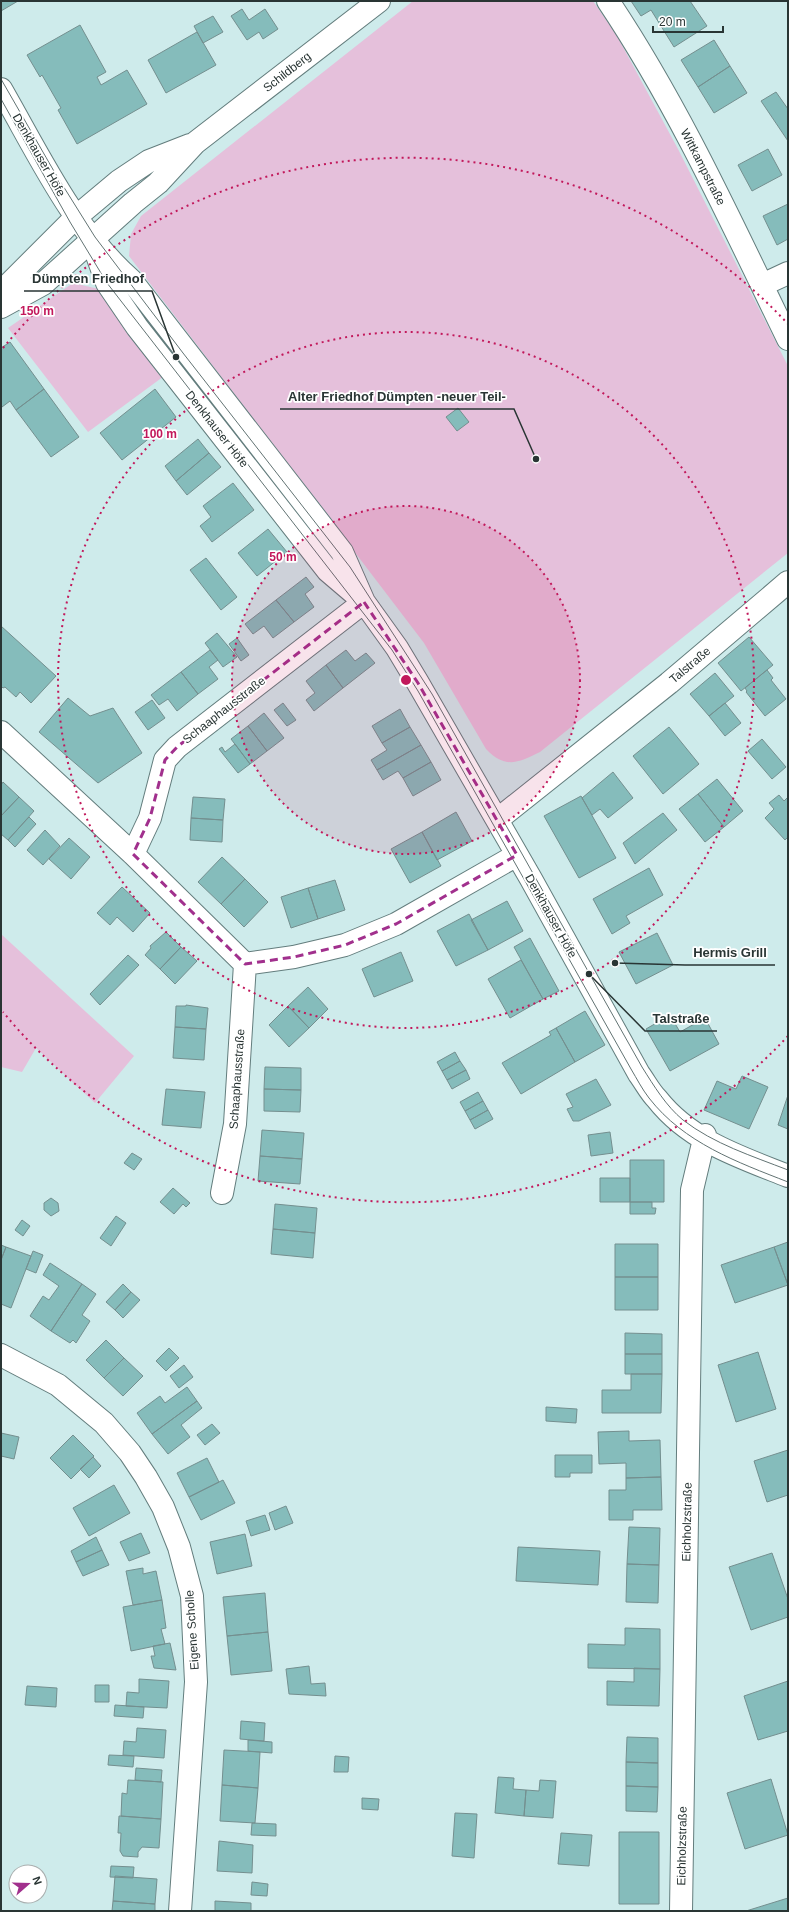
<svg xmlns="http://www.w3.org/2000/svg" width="789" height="1912" font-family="Arial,sans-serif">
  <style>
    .green { fill: #e5c0db }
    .building { fill: #85bcbb; stroke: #748f8f }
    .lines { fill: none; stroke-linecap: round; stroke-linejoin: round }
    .minor-casing { stroke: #637d7d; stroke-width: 24 }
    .minor { stroke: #fff; stroke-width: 22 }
    .tram { stroke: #627373; stroke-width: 1 }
    .marked { fill: none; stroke: #a1308d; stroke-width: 3; stroke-dasharray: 8 5; stroke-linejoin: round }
    .ring { fill: none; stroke: #c2185b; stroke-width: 2; stroke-dasharray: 2 4 }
    .labels { text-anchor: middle; stroke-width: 3.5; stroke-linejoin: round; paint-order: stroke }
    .street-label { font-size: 12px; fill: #293534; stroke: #fff }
    .centre { fill: #c2185b; stroke: #fff; stroke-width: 2 }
    .ring-label { font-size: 12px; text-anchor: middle; font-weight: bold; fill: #c2185b; stroke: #fff; stroke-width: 3.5; stroke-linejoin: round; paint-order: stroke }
    .leader { fill: none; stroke: #293534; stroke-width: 1.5 }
    .callout-dot { fill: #293534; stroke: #fff; stroke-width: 1.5 }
    .callout-label { font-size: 13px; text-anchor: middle; font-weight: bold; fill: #293534; stroke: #fff; stroke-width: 3.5; stroke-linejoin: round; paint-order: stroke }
  </style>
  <rect width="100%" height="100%" fill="#ceebeb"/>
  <!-- green -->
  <path class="green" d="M413,1H593L616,34L678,149L788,366V553L540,752C518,763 505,769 486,749L424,643L129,256L131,234L141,216Z
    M73,283L99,289L171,371L88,432L8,328Z
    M1,934L134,1056L95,1103L36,1048L22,1072L1,1067Z"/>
  <!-- building -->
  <path class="building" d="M1,1H18L1,11Z
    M631,1H690L707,26L674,47L651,10L641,16Z
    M242,9L249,20L265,9L278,29L263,39L259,32L247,40L231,16Z
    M213,16L223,32L203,43L194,26Z
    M80,25L106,72L97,77L101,85L127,70L147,104L77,144L58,110L61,108L42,75L40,77L27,55Z
    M197,32L216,65L166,93L148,60Z
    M714,40L730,66L698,87L681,60Z
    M730,66L747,93L714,113L698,87Z
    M776,92L788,109V141L761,101Z
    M768,149L782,175L752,191L738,165Z
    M788,204V239L777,245L763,216Z
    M10,342L44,389L16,410L10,401L2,407L1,405V348Z
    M44,389L79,437L51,457L16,410Z
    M155,389L176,417L122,460L100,433Z
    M458,408L469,422L457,431L446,417Z
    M198,439L209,453L176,481L165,466Z
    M209,453L221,467L187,495L176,481Z
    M233,483L254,510L212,542L200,526L211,517L203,506Z
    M268,529L287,552L257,576L238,553Z
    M206,558L237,597L221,610L190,570Z
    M306,577L314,587L305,594L314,607L294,622L276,600Z
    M276,600L294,622L273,638L264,626L253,634L245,624Z
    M1,626L56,676L31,703L20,692L16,697L5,687L3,688L1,686Z
    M217,633L237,657L223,667L205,643Z
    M749,637L773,665L741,691L718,663Z
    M237,638L249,655L241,661L229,644Z
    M210,650L218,660L209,667L218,679L198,694L181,672Z
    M346,650L355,661L366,653L375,663L343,688L326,665Z
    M326,665L343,688L314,711L306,700L315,693L306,681Z
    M767,670L773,678L771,680L786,699L765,716L746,692L747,691L745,688Z
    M181,672L198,694L177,711L168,699L159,705L151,695Z
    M715,673L734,696L709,716L690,694Z
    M68,698L90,716L113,708L142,753L98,783L39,732Z
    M152,700L165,718L148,730L135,712Z
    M283,703L296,720L287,726L274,710Z
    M725,703L741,723L725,736L709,716Z
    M400,709L410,727L382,743L372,726Z
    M264,713L284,738L267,751L248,726Z
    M248,726L267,751L250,764L231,739Z
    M410,727L421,745L377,770L371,760L387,750L382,743Z
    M669,727L699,764L663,794L633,756Z
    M762,739L786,767L772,779L748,751Z
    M235,744L250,764L238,773L219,749L222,747L225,752Z
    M421,745L431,762L403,778L398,771L383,780L377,770Z
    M431,762L441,780L413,796L403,778Z
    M613,772L633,798L608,818L600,809L592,815L582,798Z
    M717,779L743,811L724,827L698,794Z
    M3,782L19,797L1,816V785Z
    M698,794L724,827L705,842L679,809Z
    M779,795L784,801L788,797V837L785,840L765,818L774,809L769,803Z
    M581,796L616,858L579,878L544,816Z
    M19,797L34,811L8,840L1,834V816Z
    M193,797L225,799L223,820L191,818Z
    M456,812L472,841L437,860L422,832Z
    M663,813L677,830L635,864L623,843Z
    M29,817L36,824L15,847L8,840Z
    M191,818L223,820L222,842L190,840Z
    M45,830L60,846L43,865L27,850Z
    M422,832L441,866L410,883L391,849Z
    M69,838L90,857L71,879L49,859Z
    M222,857L245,879L221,904L198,882Z
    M649,868L663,895L626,916L630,923L612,934L593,899Z
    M245,879L268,902L244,927L221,904Z
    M335,880L345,910L318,919L308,888Z
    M122,887L150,913L133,932L117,917L110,925L97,913Z
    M308,888L318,919L291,928L281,897Z
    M507,901L523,931L488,950L471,920Z
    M469,914L488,950L456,966L437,931Z
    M166,932L181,947L160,969L145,955L151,948L150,946Z
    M657,933L673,965L636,984L619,952Z
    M530,938L559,991L543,999L514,947Z
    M181,947L197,961L175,984L160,969Z
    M401,952L413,981L374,997L362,969Z
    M128,955L139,965L100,1005L90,994Z
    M521,960L543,999L510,1018L488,979Z
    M308,987L328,1009L309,1028L288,1006Z
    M186,1005L208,1008L206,1029L175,1027L176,1006H186Z
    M288,1006L309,1028L289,1047L269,1025Z
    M585,1011L605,1045L575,1062L556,1028Z
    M670,1015L680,1032L705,1018L719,1044L670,1071L646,1029Z
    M175,1027L206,1029L204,1060L173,1058Z
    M556,1028L575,1062L521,1094L502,1063L551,1035L549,1032Z
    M455,1052L460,1061L442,1071L437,1062Z
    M460,1061L466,1070L447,1080L442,1071Z
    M265,1067L301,1068V1090L264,1089Z
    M466,1070L470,1079L452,1089L447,1080Z
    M742,1076L768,1087L749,1129L704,1110L717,1081L736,1089Z
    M596,1079L611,1105L579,1121H573L567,1109L573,1107L566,1094Z
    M166,1089L205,1092L201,1128L162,1125Z
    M264,1089L301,1090L300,1112L264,1111Z
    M478,1092L483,1101L465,1111L460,1102Z
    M788,1095V1129L778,1125Z
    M483,1101L488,1110L470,1120L465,1111Z
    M488,1110L493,1119L475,1129L470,1120Z
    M262,1130L304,1133L302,1159L260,1156Z
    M610,1132L613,1153L591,1156L588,1135Z
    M132,1153L142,1159L134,1170L124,1163Z
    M260,1156L302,1159L300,1184L258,1181Z
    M630,1160H664V1202H630Z
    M600,1178H630V1202H600Z
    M173,1188L190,1203L186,1207L183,1204L174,1214L160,1202Z
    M51,1198L58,1203L59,1211L51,1216L44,1210V1203Z
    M630,1202H652V1208H656L655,1214H630Z
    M275,1204L317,1208L315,1233L273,1229Z
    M116,1216L126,1223L111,1246L100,1238Z
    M22,1220L30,1226L23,1236L15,1230Z
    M273,1229L315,1233L313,1258L271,1254Z
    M788,1242V1285L774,1247Z
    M615,1244H658V1277H615Z
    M1,1245L6,1247L1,1260Z
    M6,1247L31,1256L11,1308L1,1304V1260Z
    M774,1247L788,1285L735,1303L721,1265Z
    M33,1251L43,1255L36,1273L26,1269Z
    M50,1263L82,1284L51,1331L30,1316L43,1296L49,1300L59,1286L43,1275Z
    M615,1277H658V1310H615Z
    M82,1284L96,1294L82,1315L90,1321L76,1343L73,1340L70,1343L51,1331Z
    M123,1284L131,1292L115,1310L106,1302Z
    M131,1292L140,1300L123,1318L115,1310Z
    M625,1333L662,1334V1354H625Z
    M106,1340L124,1358L104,1378L86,1360Z
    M169,1348L179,1358L166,1371L156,1361Z
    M758,1352L776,1409L736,1422L718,1365Z
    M625,1354H662V1374H625Z
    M124,1358L143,1376L123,1396L104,1378Z
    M184,1365L193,1377L179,1388L170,1376Z
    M631,1374H662L661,1413H602V1390H631Z
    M187,1387L197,1401L152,1434L137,1413L160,1396L165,1403Z
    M197,1401L202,1408L181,1425L190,1437L168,1454L152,1434Z
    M546,1407L577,1409L576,1423L546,1421Z
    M212,1424L220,1433L205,1445L197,1435Z
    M629,1431V1441L660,1440L661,1477L626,1478V1463L599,1464L598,1432Z
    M1,1433L19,1437L14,1459L1,1456Z
    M73,1435L94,1456L71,1479L50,1458Z
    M788,1450V1495L767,1502L754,1461Z
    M555,1455H592V1473H570V1477H555Z
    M93,1457L101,1466L89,1478L80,1469Z
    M207,1458L219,1482L189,1497L177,1473Z
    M661,1477L662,1510H633V1520H609V1490H626V1478Z
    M223,1480L235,1503L201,1520L189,1497Z
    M114,1485L130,1513L89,1536L73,1508Z
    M286,1506L293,1523L275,1530L269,1513Z
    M265,1515L270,1530L251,1536L246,1521Z
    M629,1527L660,1528L659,1565L627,1564Z
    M141,1533L150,1553L129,1561L120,1542Z
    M245,1534L252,1566L217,1574L210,1542Z
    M96,1537L102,1550L76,1562L71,1551Z
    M518,1547L600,1551L598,1585L516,1581Z
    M102,1550L109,1565L83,1576L76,1562Z
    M772,1553L788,1599V1617L751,1630L729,1567Z
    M627,1564L659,1565L658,1603L626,1602Z
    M143,1568V1574L156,1571L162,1600L133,1605L126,1571Z
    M265,1593L268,1632L227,1636L223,1597Z
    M162,1600L166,1628L161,1629L165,1644L131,1651L123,1607Z
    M625,1628L660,1629V1669L588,1668V1644L625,1645Z
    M268,1632L272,1671L231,1675L227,1636Z
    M170,1643L176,1670L154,1668L151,1656H155L153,1646Z
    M309,1666L311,1684L325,1683L326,1696L289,1694L286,1669Z
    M634,1668L660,1669L659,1706L607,1705V1681L634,1682Z
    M139,1679L169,1681L167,1708L126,1706L127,1692L139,1693Z
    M788,1681V1731L758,1740L744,1696Z
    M95,1685H109V1702H95Z
    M27,1686L57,1688L56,1707L25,1705Z
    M115,1705L144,1707L143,1718L114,1716Z
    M241,1721L265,1723L264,1741L240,1739Z
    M137,1728L166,1730L164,1758L123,1755L124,1741L136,1742Z
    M627,1737L658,1738V1763L626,1762Z
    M248,1740L272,1742V1753L248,1751Z
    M224,1750L260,1752L258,1788L222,1785Z
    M109,1755L134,1756L133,1767L108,1765Z
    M335,1756L349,1757L348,1772H334Z
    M626,1762L658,1763V1787L626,1786Z
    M136,1768L162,1770L161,1782L135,1780Z
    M498,1777L514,1778L513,1789L526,1790L524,1816L495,1813Z
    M771,1779L788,1835L745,1849L727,1793Z
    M128,1780L163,1782L161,1819L121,1816L122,1793L127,1794Z
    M540,1780L556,1781L553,1818L524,1816L526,1790L539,1791Z
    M222,1785L258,1788L255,1823L220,1821Z
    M626,1786L658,1787L657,1812L626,1811Z
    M362,1798L379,1799L378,1810L362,1809Z
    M455,1813L477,1814L474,1858L452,1856Z
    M119,1816L161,1819L159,1848L142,1847L138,1852V1857L123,1856L120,1851L121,1833H118Z
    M252,1823L276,1824V1836L251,1835Z
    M619,1832H659V1904H619Z
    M561,1833L592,1835L589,1866L558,1864Z
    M219,1841L253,1845L252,1873L217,1871Z
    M111,1866L134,1867L133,1878L110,1877Z
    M115,1876L157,1879L155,1904L113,1901Z
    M252,1882L268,1884L267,1896L251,1895Z
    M788,1898V1911H746Z
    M113,1901L155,1904V1911H112Z
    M215,1901L251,1903V1911H215Z"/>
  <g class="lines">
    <defs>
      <path id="minor" d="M608,1C679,107 732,224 788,339
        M1,89C39,155 73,229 131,280L342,552L364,602L397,648L418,683L531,879L639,1074C645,1082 650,1092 657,1099C690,1141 740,1157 788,1176
        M94,247L107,283L137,327L328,571L362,600
        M762,285L788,273
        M1,292L76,217L119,181L149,161L190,145
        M1,307L43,284L133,203L158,183L195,143L379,1
        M1,732L133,854L245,964L235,1124L222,1193
        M497,820L669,683L788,582
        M133,854L150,818L165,760L177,747L364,602
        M245,964L294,957L345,945L396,924L517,855
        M1,1355L58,1385L104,1423L130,1453L146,1477L163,1507L179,1547L192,1596L196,1682L180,1911
        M681,1911L692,1190L705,1135"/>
    </defs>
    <!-- minor casing -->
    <use href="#minor" class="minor-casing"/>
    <!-- minor -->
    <use href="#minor" class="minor"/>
    <!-- tram -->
    <path class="tram" d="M1,79L55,173L95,237L183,353L350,567L432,694L642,1067C654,1086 666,1106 683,1120C714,1144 752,1156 788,1170
      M1,99L70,222L107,283L392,650L418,691L631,1069C637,1079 642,1089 649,1098C684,1143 737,1162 788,1182"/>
  </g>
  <!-- marked area -->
  <path class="marked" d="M364,602L418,683L517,855L396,924L345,945L294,957L245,964L133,854L150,818L165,760L177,747Z"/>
  <!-- distance rings -->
  <circle cx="406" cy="680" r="174" fill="#c2185b" fill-opacity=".12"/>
  <g class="ring">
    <circle cx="406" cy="680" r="174"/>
    <circle cx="406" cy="680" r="348"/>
    <path d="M788 1036A522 522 0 0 1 3 1012M3 348A522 522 0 0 1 788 324"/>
  </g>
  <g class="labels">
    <!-- street labels -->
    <g class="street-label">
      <text transform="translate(287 72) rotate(-38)" y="4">Schildberg</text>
      <text transform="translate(39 155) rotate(60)" y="4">Denkhauser Höfe</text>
      <text transform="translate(703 167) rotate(63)" y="4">Wittkampstraße</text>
      <text transform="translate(217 429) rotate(52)" y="4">Denkhauser Höfe</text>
      <text transform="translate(690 665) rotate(-40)" y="4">Talstraße</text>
      <text transform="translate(224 710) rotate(-38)" y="4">Schaaphausstraße</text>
      <text transform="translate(551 916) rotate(61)" y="4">Denkhauser Höfe</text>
      <text transform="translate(237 1079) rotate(-86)" y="4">Schaaphausstraße</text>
      <text transform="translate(687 1522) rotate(-89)" y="4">Eichholzstraße</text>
      <text transform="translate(192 1630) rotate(-94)" y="4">Eigene Scholle</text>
      <text transform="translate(682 1846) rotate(-89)" y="4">Eichholzstraße</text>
    </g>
  </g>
  <circle cx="406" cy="680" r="6" class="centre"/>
  <g class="ring-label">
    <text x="37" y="315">150 m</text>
    <text x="160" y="438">100 m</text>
    <text x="283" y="561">50 m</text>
  </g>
  <!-- callouts -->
  <path class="leader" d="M176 357L152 291H24M536 459L514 409H280M615 963L685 965H775M589 974L645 1031H717"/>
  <g class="callout-dot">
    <circle cx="176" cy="357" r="4"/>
    <circle cx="536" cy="459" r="4"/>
    <circle cx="615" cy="963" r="4"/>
    <circle cx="589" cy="974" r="4"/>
  </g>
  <g class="callout-label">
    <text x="88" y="283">Dümpten Friedhof</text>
    <text x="397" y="401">Alter Friedhof Dümpten -neuer Teil-</text>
    <text x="730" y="957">Hermis Grill</text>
    <text x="681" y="1023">Talstraße</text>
  </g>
  <!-- border -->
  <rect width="789" height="1912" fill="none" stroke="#293534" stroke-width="4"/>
  <!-- north arrow -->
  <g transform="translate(28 1884) rotate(70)"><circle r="19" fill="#ffffff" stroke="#a9aeae"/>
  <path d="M0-3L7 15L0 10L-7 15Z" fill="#a1308d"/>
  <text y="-6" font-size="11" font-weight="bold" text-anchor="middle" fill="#293534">N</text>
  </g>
  <!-- scale -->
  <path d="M653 26v6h70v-6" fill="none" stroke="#293534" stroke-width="2"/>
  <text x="659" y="26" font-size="12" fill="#293534" stroke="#ffffff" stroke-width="3" paint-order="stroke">20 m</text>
</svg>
